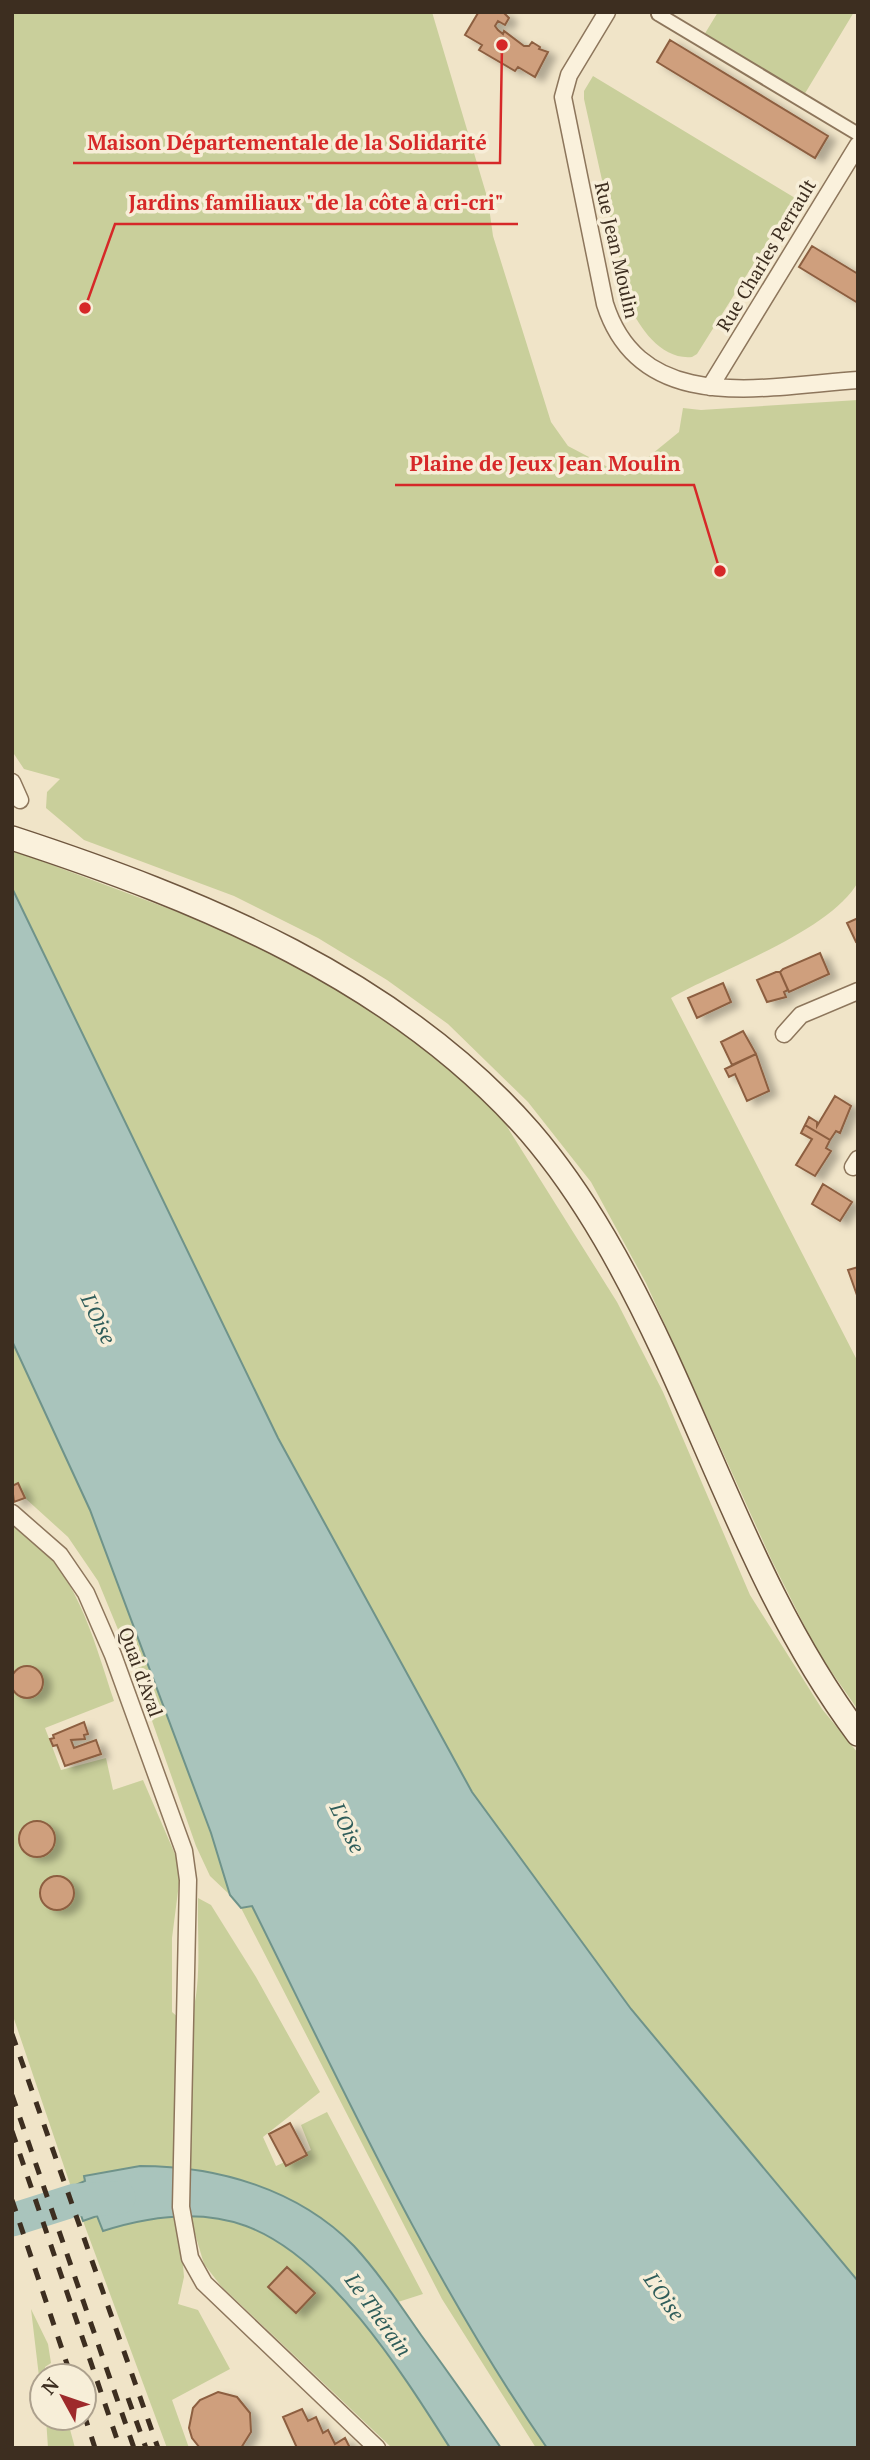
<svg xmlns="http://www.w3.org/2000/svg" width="870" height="2460" font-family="'PT Serif',serif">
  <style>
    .green { fill: #c9cf9b }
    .water { fill: #a9c4bc; stroke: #6f938a; stroke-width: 2 }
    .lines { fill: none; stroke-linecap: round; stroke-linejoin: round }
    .river { stroke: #a9c4bc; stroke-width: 33 }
    .building { fill: #cf9f7d; stroke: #8d5f41; stroke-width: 2; filter: url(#shadow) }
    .pedestrian-casing { stroke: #8d765c; stroke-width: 16 }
    .minor-casing { stroke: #8d765c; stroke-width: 19 }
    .secondary-casing { stroke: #6f573f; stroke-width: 26 }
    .pedestrian { stroke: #faf1dc; stroke-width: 12 }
    .minor { stroke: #faf1dc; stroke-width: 16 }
    .secondary { stroke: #faf1dc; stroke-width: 23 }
    .rail { stroke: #3d2e20; stroke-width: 5; stroke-dasharray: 12 12; stroke-linecap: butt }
    .labels { text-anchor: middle; stroke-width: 7; stroke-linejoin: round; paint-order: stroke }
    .street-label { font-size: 19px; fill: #3d2e20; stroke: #f7eed8 }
    .water-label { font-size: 21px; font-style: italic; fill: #2f5d5a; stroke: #f7eed8 }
    .leader { fill: none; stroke: #d62828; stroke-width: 2.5 }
    .callout-dot { fill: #d62828; stroke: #f7eed8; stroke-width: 2.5 }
    .callout-label { font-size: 21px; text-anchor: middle; font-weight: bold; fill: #d62828; stroke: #f7eed8; stroke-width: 7; stroke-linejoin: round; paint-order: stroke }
  </style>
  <defs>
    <filter id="shadow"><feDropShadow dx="8" dy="4.5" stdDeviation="3.5" flood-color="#0004"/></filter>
  </defs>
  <rect width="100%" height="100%" fill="#f0e4c8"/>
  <!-- green -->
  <path class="green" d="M12,12H432L488,200L493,236L551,422L568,446L625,476L679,432L683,408L701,410L858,400V882C831,931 720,970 671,998L858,1362V1710L817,1651L772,1561L646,1283L591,1182L528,1102L448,1024L387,980L318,938L234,896L84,840L46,808L47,792L60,779L24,769L12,751Z
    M718,12H854L801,100L701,40Z
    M593,76L795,198L697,354L692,357C662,360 640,329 630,306L584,99V91Z
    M12,850L215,926L304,967L393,1022L432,1053L501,1117L617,1302L663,1392L750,1595L822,1709L858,1753V2281L631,2009L472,1792L278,1438L13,889Z
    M12,1341L90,1510L211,1833L230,1895L210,1876L196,1846L131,1661L98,1581L68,1537L25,1498L18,1483L12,1486Z
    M12,1521C76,1567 91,1631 114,1701L45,1728L61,1770L106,1758L113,1790L143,1780L181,1868L172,1938V2012L179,2018L192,2014C202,1981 197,1934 198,1898L211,1905L256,1977L320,2092L263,2137L276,2166L311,2150L301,2125L327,2112L423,2294L398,2302L352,2245L238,2224C326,2250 402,2373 450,2448H392L221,2286L204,2264L190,2217L84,2176L85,2181L71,2187L12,2013Z
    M251,1905C343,2089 430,2279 547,2448H536L442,2299L241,1908Z
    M97,2216L103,2231L144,2220L179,2217L184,2277L178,2304L198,2310L230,2369L172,2400L189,2448H167L83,2221Z
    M31,2309L48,2344L51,2363L45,2367L47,2376H42V2402Z
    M46,2418H67L75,2448H48Z"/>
  <!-- water -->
  <path class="water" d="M12,888L278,1438L472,1792L631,2009L858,2281V2448H547C430,2279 343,2089 252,1906L241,1908L230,1895L211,1833L90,1510L12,1341Z
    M140,2166C218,2166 298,2189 354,2246C379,2273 400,2305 421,2335C448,2372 475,2410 501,2448H450C403,2374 330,2257 246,2226C200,2209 147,2217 103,2231L97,2216L83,2221L71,2187L85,2181L84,2176Z"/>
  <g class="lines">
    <!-- river -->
    <path class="river" d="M12,2220L75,2200L119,2198"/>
  </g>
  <!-- building -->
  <path class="building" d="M503,12L509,18L505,25L498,21L495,26L498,30L503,34L504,31L524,46H529L532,42L540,47L539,49L548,52L535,77L518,67L515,71L479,50L482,45L465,35L478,13Z
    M670,40L828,136L815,158L657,62Z
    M812,246L858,274V303L799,267Z
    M858,918V941L856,942L847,923Z
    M820,953L829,974L789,992L780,972L783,969Z
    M776,972H780L788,990L784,992L786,997L767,1002L757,980Z
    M723,983L731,1002L697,1018L688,998Z
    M743,1031L756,1054L732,1065L721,1042Z
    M756,1054L769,1091L747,1101L735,1074L729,1077L725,1069Z
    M835,1096L851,1106L840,1133L836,1131L830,1140L805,1125L809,1117L817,1122V1126Z
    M805,1125L830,1140L826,1148L831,1151L815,1176L796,1165L812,1139L801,1133Z
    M823,1184L852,1202L840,1221L812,1204Z
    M858,1267V1298L848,1270Z
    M18,1483L25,1498L14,1502L12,1486Z
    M11 1682a16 16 0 1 1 32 0a16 16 0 1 1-32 0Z
    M84,1722L88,1734L84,1735L85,1739L71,1740L74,1748L96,1740L101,1754L65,1766L57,1745L53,1746L50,1739L54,1738L53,1735Z
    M19 1839a18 18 0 1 1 36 0a18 18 0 1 1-36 0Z
    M40 1893a17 17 0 1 1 34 0a17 17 0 1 1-34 0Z
    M290,2123L307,2155L286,2166L269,2134Z
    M287,2267L315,2293L296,2313L268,2287Z
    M218,2392L237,2397L250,2413L251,2432L241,2448H200L192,2438L189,2428L193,2408L200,2400Z
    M302,2409L308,2421L316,2417L323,2433L328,2430L335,2444L345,2438L350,2448H297L283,2417Z"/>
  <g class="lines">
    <defs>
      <path id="pedestrian" d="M658,14L858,134"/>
      <path id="minor" d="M607,12L569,75L563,97L605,304C641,417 766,386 858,380
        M710,387L858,145
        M12,782L20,800
        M784,1034L801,1015L858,991
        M853,1167L858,1159
        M12,1513L60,1555L86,1593L113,1655L184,1851L188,1880L181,2207L190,2258L204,2283L377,2448"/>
      <path id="secondary" d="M12,838C201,900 396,979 530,1132C586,1197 628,1276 664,1353C724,1483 772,1619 858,1734"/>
    </defs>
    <!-- pedestrian casing -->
    <use href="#pedestrian" class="pedestrian-casing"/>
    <!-- minor casing -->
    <use href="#minor" class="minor-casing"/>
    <!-- secondary casing -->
    <use href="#secondary" class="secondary-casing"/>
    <!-- pedestrian -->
    <use href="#pedestrian" class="pedestrian"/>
    <!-- minor -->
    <use href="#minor" class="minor"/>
    <!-- secondary -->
    <use href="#secondary" class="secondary"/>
    <!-- rail -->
    <path class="rail" d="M12,2034L158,2448
      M12,2095L134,2448
      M12,2131L120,2448
      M12,2200L71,2376
      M128,2398L146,2448
      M84,2414L95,2448"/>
  </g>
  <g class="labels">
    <!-- street labels -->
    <g class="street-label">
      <text transform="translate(617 250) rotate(77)" y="7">Rue Jean Moulin</text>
      <text transform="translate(766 255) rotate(-59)" y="7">Rue Charles Perrault</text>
      <text transform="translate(141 1672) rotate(70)" y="7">Quai d'Aval</text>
    </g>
    <!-- water labels -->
    <g class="water-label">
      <text transform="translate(98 1319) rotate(64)" y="7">L'Oise</text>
      <text transform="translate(347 1828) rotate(64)" y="7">L'Oise</text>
      <text transform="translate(664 2297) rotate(55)" y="7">L'Oise</text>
      <text transform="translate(378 2315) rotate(54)" y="7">Le Thérain</text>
    </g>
  </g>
  <!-- callouts -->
  <path class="leader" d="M502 45L500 163H73M85 308L115 224H518M720 571L694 485H395"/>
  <g class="callout-dot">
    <circle cx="502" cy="45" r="7"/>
    <circle cx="85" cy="308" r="7"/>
    <circle cx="720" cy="571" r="7"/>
  </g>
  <g class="callout-label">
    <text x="287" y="150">Maison Départementale de la Solidarité</text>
    <text x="316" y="210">Jardins familiaux "de la côte à cri-cri"</text>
    <text x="545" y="471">Plaine de Jeux Jean Moulin</text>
  </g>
  <!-- border -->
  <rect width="870" height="2460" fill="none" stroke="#3d2e20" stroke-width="28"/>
  <!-- north arrow -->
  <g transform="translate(63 2397) rotate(310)"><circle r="33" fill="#f7eed8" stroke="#ada18e" stroke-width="2"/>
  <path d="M0-5L12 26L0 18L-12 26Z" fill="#9e2a2b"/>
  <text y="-10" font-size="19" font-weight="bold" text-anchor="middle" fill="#3d2e20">N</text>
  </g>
</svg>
